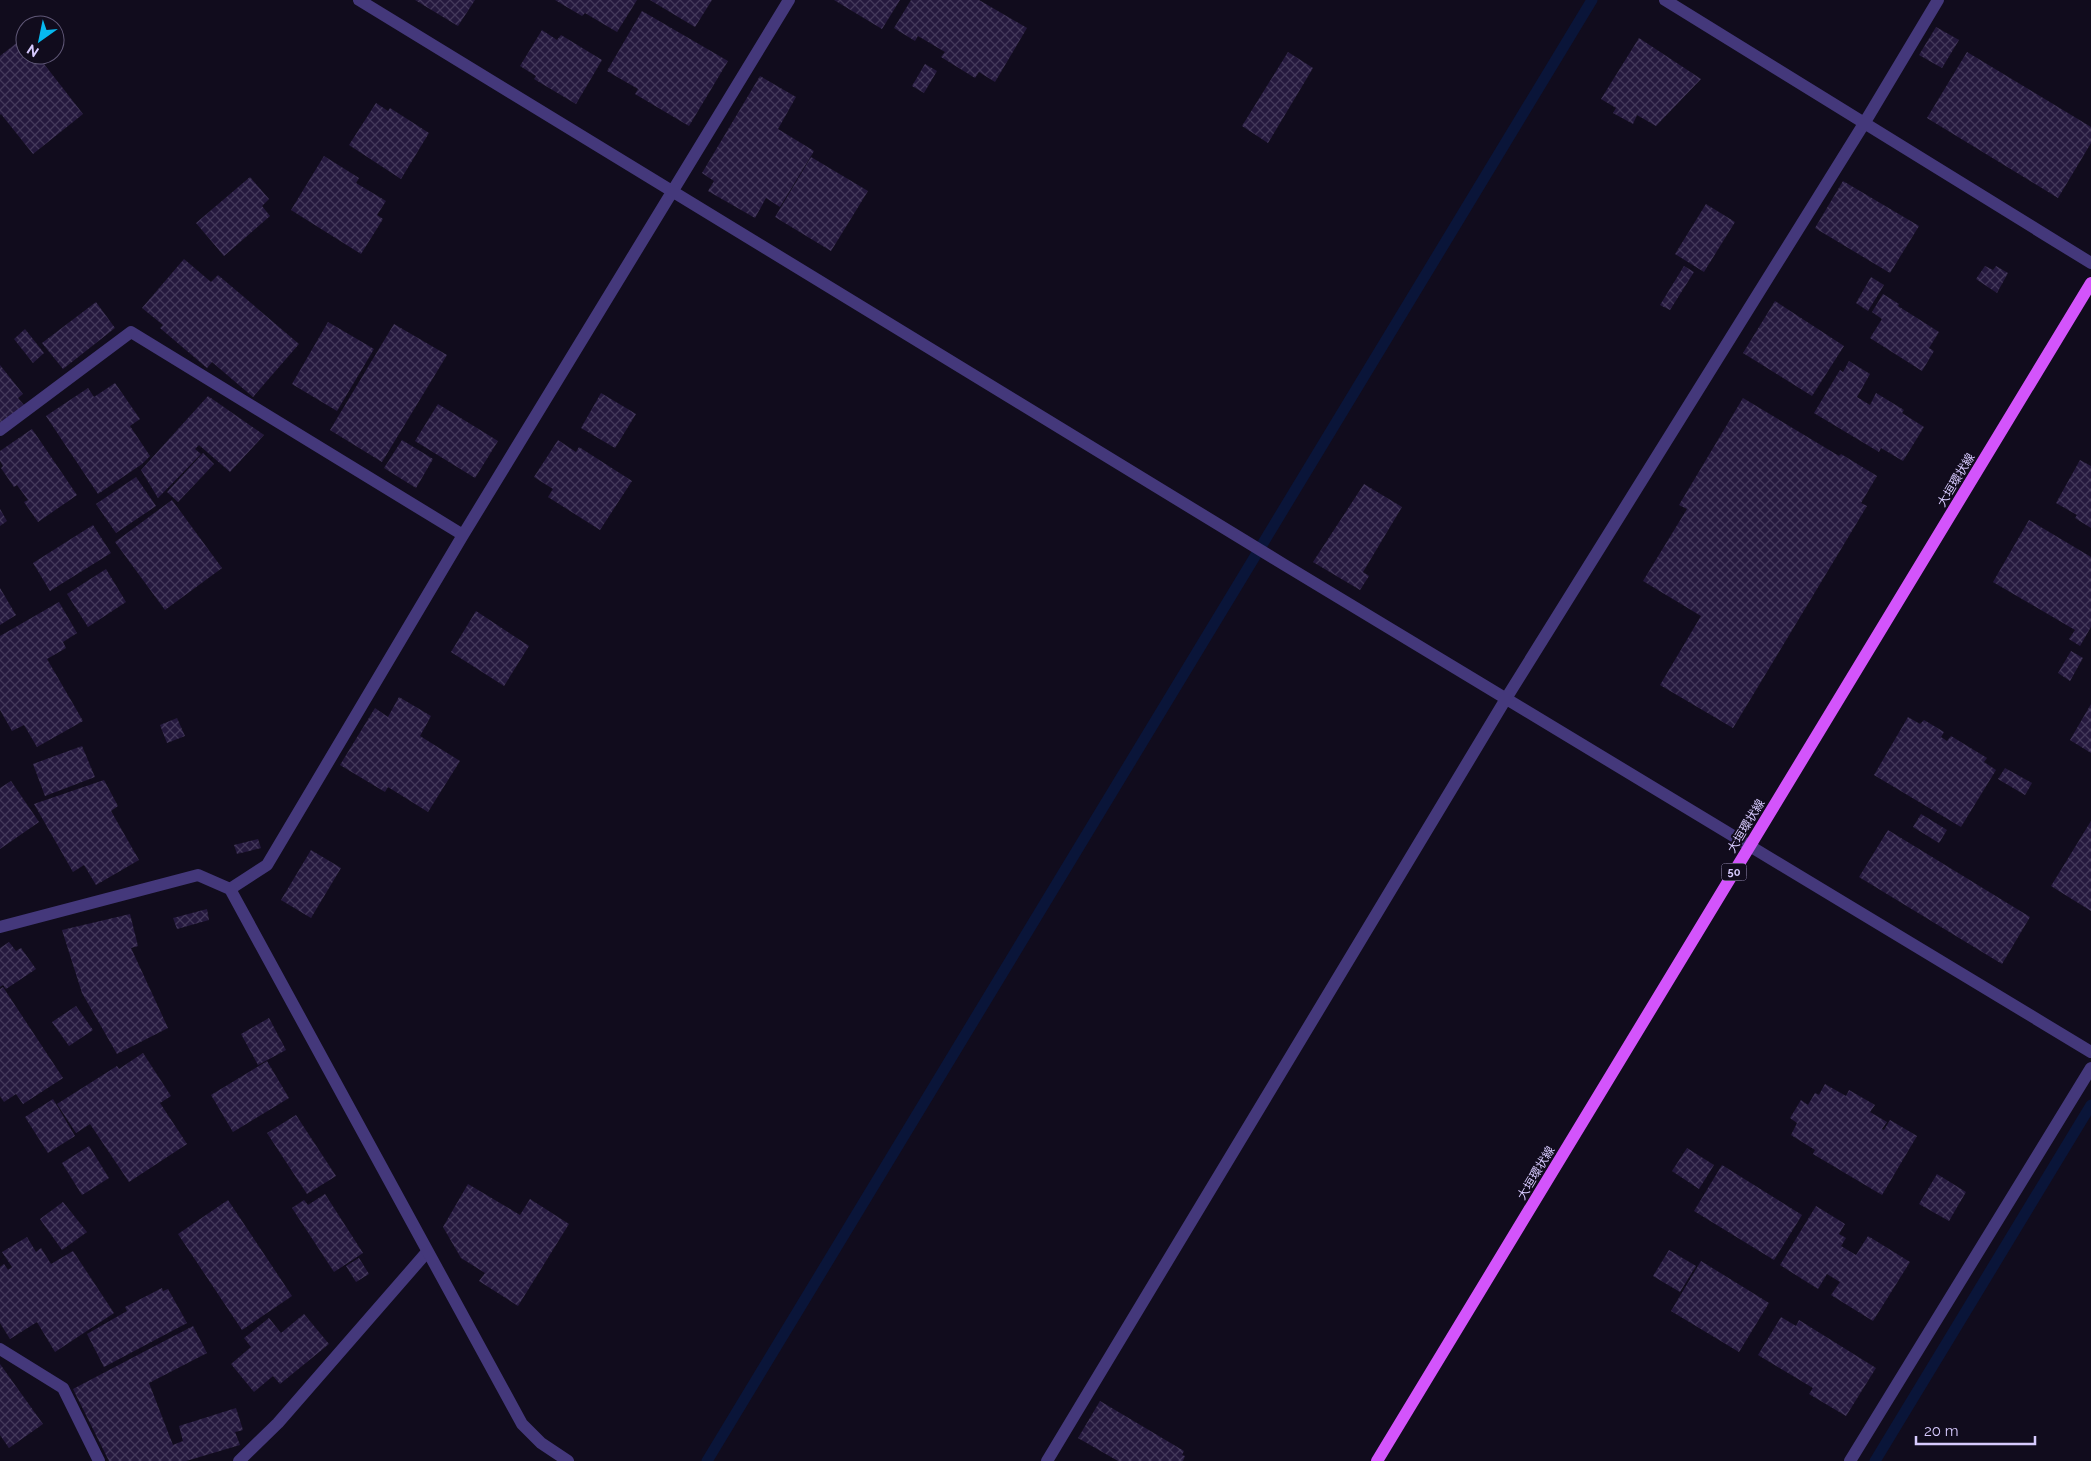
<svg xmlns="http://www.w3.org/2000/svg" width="2091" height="1461" font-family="Raleway,'Noto Sans JP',sans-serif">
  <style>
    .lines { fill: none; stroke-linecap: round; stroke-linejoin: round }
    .stream { stroke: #0a1539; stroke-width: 11 }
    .building { fill: url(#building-cross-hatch) }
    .minor { stroke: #44387b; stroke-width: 12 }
    .tertiary { stroke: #44387b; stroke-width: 12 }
    .primary { stroke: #d354fb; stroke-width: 12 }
    .labels { text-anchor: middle; stroke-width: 4; stroke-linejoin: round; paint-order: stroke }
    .shield { fill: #110c1d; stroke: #9c91ba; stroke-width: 1 }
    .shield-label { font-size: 11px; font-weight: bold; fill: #d7cafe }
    .street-label { font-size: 12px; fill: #d7cafe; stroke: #110c1d }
  </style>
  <defs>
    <pattern id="building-cross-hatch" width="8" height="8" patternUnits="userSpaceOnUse" patternTransform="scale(1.25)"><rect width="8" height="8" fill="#25193e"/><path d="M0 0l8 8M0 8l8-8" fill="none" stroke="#44395b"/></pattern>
  </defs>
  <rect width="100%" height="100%" fill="#110c1d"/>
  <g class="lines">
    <!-- stream -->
    <path class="stream" d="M707,1461L1592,0
      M1875,1461L2091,1105"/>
  </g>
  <!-- building -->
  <path class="building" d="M415,0H475L458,26Z
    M555,0H637L617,32L585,13L582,16Z
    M650,0H712L695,27Z
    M834,0H900L882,29Z
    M911,0H979L1027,28L995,82L979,72L975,78L941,57L945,52L918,36L915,41L894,28Z
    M642,11L728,61L689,126L635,94L638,89L607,71Z
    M1936,27L1959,40L1942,68L1919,55Z
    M542,30L557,40L561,35L602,60L576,104L534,79L536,76L520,66Z
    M23,38L25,55H37L83,114L33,154L1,114L0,115V56Z
    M1639,38L1701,79L1656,126L1637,115L1633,124L1613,113L1616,108L1601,99Z
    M1288,52L1313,68L1268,143L1242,126Z
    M1967,52L2091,127V143L2058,198L1927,118Z
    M925,64L937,71L924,93L912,86Z
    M760,76L796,97L778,129L814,151L780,207L766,198L755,218L708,191L714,181L702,173Z
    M376,103L388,111L390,108L429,133L401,179L349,145Z
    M324,156L359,178L356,183L386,201L377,215L383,219L361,254L291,210Z
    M811,157L868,191L831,251L775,217Z
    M250,177L269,199L262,206L270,216L224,256L196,223Z
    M1843,181L1919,226L1890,273L1815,228Z
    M1706,204L1735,222L1704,272L1675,254Z
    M184,259L211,282L218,275L299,344L253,397L212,362L207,368L160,328L163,325L142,308Z
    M1684,266L1694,272L1670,310L1660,305Z
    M1985,266L1993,270L1996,266L2008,273L1997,293L1976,279Z
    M1871,277L1884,285L1868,311L1856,303Z
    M1883,294L1899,304L1898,306L1939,332L1929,348L1934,351L1922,371L1870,338L1882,319L1872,312Z
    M1775,301L1844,346L1812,396L1743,353Z
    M96,302L115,328L63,369L42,343Z
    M328,322L374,349L337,411L292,384Z
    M394,324L447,355L382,462L330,430Z
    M25,329L44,353L33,363L14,339Z
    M1849,361L1870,374L1857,397L1870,405L1876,393L1904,410L1902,413L1924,427L1903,461L1881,448L1879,452L1814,413L1840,370L1843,372Z
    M0,365L23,394L18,398L24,405L0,424Z
    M115,383L140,419L130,426L150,456L142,464L98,494L46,416L88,388L94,397Z
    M601,393L636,414L615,448L581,428Z
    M208,396L264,435L230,472L199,445L195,449L201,454L158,498L141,470Z
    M1743,398L1839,456L1841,454L1877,476L1861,503L1867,506L1733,728L1660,685L1701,616L1643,581L1687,509L1679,505Z
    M438,404L498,441L475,478L415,441Z
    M32,429L77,495L38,522L24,502L28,500L17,485L14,487L1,468L3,466L0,461V451Z
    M402,440L433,459L416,488L384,468Z
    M558,440L576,452L579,447L632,481L600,530L548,497L553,489L534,477Z
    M203,453L214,464L178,502L167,492Z
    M2080,460L2091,466V528L2075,518L2077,515L2056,503Z
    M136,477L156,506L116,533L96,504Z
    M1364,484L1402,507L1363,572L1369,576L1360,590L1313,562Z
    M172,500L222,568L165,610L115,542Z
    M0,509L7,521L0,526Z
    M2029,520L2091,557V627L2080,646L2069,639L2075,630L1993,582Z
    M93,525L111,553L50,591L33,563Z
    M106,569L126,602L88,627L67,594Z
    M0,588L16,615L0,625Z
    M59,602L77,633L63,642L66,648L47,659L83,721L37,747L24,725L12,731L0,710V636Z
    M476,611L529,646L504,686L451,652Z
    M2071,651L2083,658L2070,681L2058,673Z
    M399,697L431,716L420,736L460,761L428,812L388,787L385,792L340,765L375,708L388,717Z
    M2091,704V753L2070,740Z
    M1908,717L1920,724L1924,720L1944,732L1941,737L1947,741L1951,736L1987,758L1984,762L1996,770L1961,827L1874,775Z
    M177,718L185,736L167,743L160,725Z
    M82,746L95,777L45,796L33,764Z
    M2005,768L2032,783L2025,795L1998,779Z
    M104,780L118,806L111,811L139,860L96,885L84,865L73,872L34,804Z
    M11,781L39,822L0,849V788Z
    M1921,814L1947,830L1939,843L1913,827Z
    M2091,821V911L2051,886Z
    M1888,830L2030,917L2002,964L1859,877Z
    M258,839L261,848L237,854L234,845Z
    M311,850L341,868L311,918L281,900Z
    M207,909L209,920L177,929L173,918Z
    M130,914L138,946L131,948L168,1028L117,1054L82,993L62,930Z
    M9,942L16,951L21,948L36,969L6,989L3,985L0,987V948Z
    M3,987L63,1078L23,1104L16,1094L4,1102L0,1096V989Z
    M76,1006L93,1030L69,1046L52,1022Z
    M269,1018L286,1050L258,1065L241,1034Z
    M143,1053L171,1096L160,1103L187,1144L129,1182L90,1124L76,1133L57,1104L117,1066L119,1069Z
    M267,1061L289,1098L233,1132L211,1095Z
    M1825,1084L1846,1096L1849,1090L1875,1105L1870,1112L1887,1122L1882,1129L1884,1130L1890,1120L1917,1136L1882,1195L1813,1154L1815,1150L1791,1135L1797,1123L1790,1118L1801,1100L1808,1105L1815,1093L1819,1095Z
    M53,1099L75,1136L48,1153L25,1117Z
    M296,1115L336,1176L307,1194L267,1133Z
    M89,1146L109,1178L82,1195L62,1163Z
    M1687,1148L1714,1165L1699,1189L1672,1171Z
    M1722,1165L1802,1215L1774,1260L1694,1211Z
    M1937,1174L1966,1192L1949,1221L1919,1204Z
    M468,1184L520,1215L530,1199L569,1224L518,1306L479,1281L485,1273L461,1258L443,1227Z
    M325,1194L363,1253L334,1272L292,1208L304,1200L308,1205Z
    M228,1200L292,1296L242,1330L178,1234Z
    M63,1202L87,1232L62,1250L40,1219Z
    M1816,1206L1845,1224L1839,1234L1846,1238L1841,1246L1856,1255L1868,1236L1910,1262L1873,1321L1831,1295L1840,1282L1827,1274L1818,1289L1780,1265Z
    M27,1237L36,1252L41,1248L51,1264L73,1251L114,1313L55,1352L37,1322L10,1339L0,1323V1267L4,1264L8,1270L12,1267L2,1252Z
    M1669,1250L1696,1266L1680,1292L1653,1276Z
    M359,1258L369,1274L356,1282L346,1266Z
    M1701,1261L1769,1303L1739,1352L1671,1311Z
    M162,1288L163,1291L168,1289L187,1323L104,1367L87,1334L127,1311L125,1307Z
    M304,1314L329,1344L280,1384L273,1376L254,1392L231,1364L251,1347L244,1338L269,1318L281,1333Z
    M1781,1317L1796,1326L1799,1320L1876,1368L1846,1416L1809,1394L1813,1388L1758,1355Z
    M193,1326L207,1353L149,1383L173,1445L183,1441L179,1426L236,1408L243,1430L235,1432L240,1445L186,1461H109L73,1389Z
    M0,1364L43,1424L9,1448L0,1435Z
    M1100,1401L1184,1451L1182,1455L1185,1456L1183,1461H1118L1078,1438Z"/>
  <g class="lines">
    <!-- minor -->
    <path class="minor" d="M359,0L1283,564L2091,1052
      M1665,0L2091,263
      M0,430L131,332L463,535
      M230,889L267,865L463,535L789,0
      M0,1349L63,1388L99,1461
      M239,1461L278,1423L427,1252
      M1047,1461L1507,697L1865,122L1938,0
      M1850,1461L2091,1068"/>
    <!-- tertiary -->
    <path class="tertiary" d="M0,927L198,875L230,889L522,1424L541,1443L568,1461"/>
    <!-- primary -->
    <path class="primary" d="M1377,1461L2091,283"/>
  </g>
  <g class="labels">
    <!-- shield labels -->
    <rect class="shield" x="1721.5" y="863.5" width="25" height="17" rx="4"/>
    <g class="shield-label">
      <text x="1734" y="876">50</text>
    </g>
    <!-- street labels -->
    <g class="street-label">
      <text transform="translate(1956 480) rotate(-59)" y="4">大垣環状線</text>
      <text transform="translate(1746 826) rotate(-59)" y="4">大垣環状線</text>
      <text transform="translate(1536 1173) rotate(-59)" y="4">大垣環状線</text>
    </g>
  </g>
  <!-- north arrow -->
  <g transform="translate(40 40) rotate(213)"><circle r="24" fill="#110c1d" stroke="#605877"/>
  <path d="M0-4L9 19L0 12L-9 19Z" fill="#06b8ee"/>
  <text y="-8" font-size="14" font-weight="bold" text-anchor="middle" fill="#d7cafe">N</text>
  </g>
  <!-- scale -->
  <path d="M1916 1436v8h119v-8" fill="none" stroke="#d7cafe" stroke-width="2.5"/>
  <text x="1924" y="1436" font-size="15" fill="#d7cafe" stroke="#110c1d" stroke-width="4" paint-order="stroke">20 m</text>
</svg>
